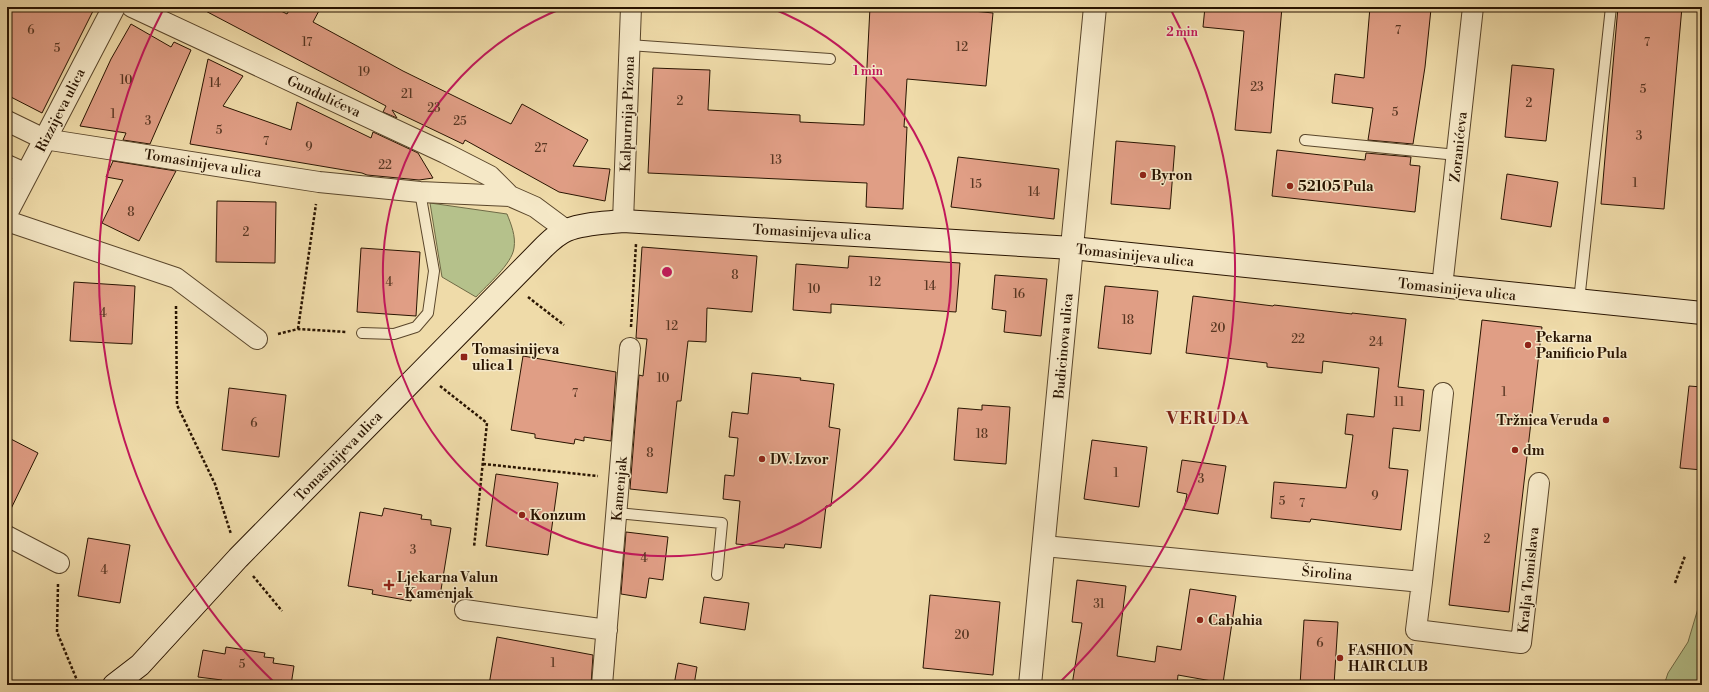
<svg xmlns="http://www.w3.org/2000/svg" width="1709" height="692" font-family="'Libre Bodoni',serif">
  <style>
    .green { fill: #b5c18b; stroke: #6f6a46 }
    .building { fill: #e09e85; stroke: #291401 }
    .lines { fill: none; stroke-linecap: round; stroke-linejoin: round }
    .service-casing { stroke: #5a462b; stroke-width: 12 }
    .minor-casing { stroke: #5a462b; stroke-width: 22 }
    .tertiary-casing { stroke: #5a462b; stroke-width: 24 }
    .secondary-casing { stroke: #291401; stroke-width: 24 }
    .path { stroke: #291401; stroke-width: 2.5; stroke-dasharray: 3 2; stroke-linecap: butt }
    .service { stroke: #f5e8c7; stroke-width: 10 }
    .minor { stroke: #f5e8c7; stroke-width: 20 }
    .tertiary { stroke: #f5e8c7; stroke-width: 22 }
    .secondary { stroke: #f5e8c7; stroke-width: 22 }
    .ring { fill: none; stroke: #c2185b; stroke-width: 2 }
    .poi-dot { fill: #8f2418; stroke: #f5e8c7; stroke-width: 1.5 }
    .labels { text-anchor: middle; stroke-width: 3; stroke-linejoin: round; paint-order: stroke }
    .number-label { font-size: 12px; fill: #573622 }
    .street-label { font-size: 14px; fill: #291401; stroke: #f5e8c7 }
    .poi-label { font-size: 14px; font-weight: bold; fill: #291401; stroke: #f5e8c7; text-anchor: start }
    .district-label { font-size: 18px; font-weight: bold; letter-spacing: 1px; fill: #7a1f14; stroke: #f5e8c7 }
    .centre { fill: #c2185b; stroke: #f5e8c7; stroke-width: 2 }
    .ring-label { font-size: 12px; text-anchor: middle; font-weight: bold; fill: #c2185b; stroke: #f5e8c7; stroke-width: 3; stroke-linejoin: round; paint-order: stroke }
  </style>
  <rect width="100%" height="100%" fill="#efdba9"/>
  <filter id="stains"><feTurbulence type="fractalNoise" baseFrequency=".005" numOctaves="4"/><feColorMatrix values="0 0 0 0 .2 0 0 0 0 .09 0 0 0 0 .02 0 0 0 .5 -.17"/></filter>
  <radialGradient id="worn" r=".72"><stop offset=".6" stop-color="#630" stop-opacity="0"/><stop offset="1" stop-color="#630" stop-opacity=".3"/></radialGradient>
  <!-- green -->
  <path class="green" d="M430,203L507,214C511,224 516,236 514,248C512,264 487,285 476,297L442,277Z
    M1702,595V685H1664L1668,673L1688,642Z"/>
  <!-- building -->
  <path class="building" d="M7,7H95L42,113L7,95Z
    M198,7H273L287,14L291,7H321L313,22L403,71L511,124L522,104L588,140L573,166L610,169L605,201L559,192L465,140L463,144L392,110L397,118L383,112L386,106Z
    M870,7H934L993,13L986,86L907,79L904,127H907L903,209L866,207L867,183L648,173L653,68L710,70L708,110L800,115V122L864,125Z
    M1205,7H1282L1271,133L1235,130L1244,31L1203,27Z
    M1370,7H1411L1431,9L1425,67L1413,144L1368,140L1373,108L1332,103L1335,74L1364,78Z
    M1618,7H1682L1664,209L1601,204Z
    M131,24L171,47L174,42L191,50L150,144L123,140L126,133L80,126L111,59Z
    M208,59L243,76L223,106L291,130L297,102L371,138L373,132L418,153L433,178L419,180L367,175L362,173L190,144Z
    M1512,65L1554,69L1546,141L1505,137Z
    M1116,141L1175,146L1170,209L1111,204Z
    M1277,150L1365,160L1366,153L1411,157L1410,165L1420,166L1415,212L1272,196Z
    M958,157L1059,169L1054,219L951,207Z
    M113,161L176,171L139,241L102,223L123,180L106,177Z
    M1507,174L1558,182L1551,227L1501,219Z
    M217,201L276,202L275,263L216,262Z
    M642,247L757,256L752,312L707,308L706,342L688,341L681,401H677L667,493L630,489L639,375L643,376L647,339L636,338Z
    M361,248L420,252L416,316L357,312Z
    M849,256L960,263L956,312L831,304V313L793,310L796,264L848,268Z
    M995,275L1047,279L1041,336L1004,332L1006,311L992,309Z
    M74,282L135,286L132,344L70,341Z
    M1105,286L1158,291L1151,354L1098,348Z
    M1193,296L1273,306L1274,305L1352,314V313L1406,319L1398,387L1424,390L1420,431L1393,428L1389,468L1408,470L1401,530L1311,519L1310,522L1271,518L1274,482L1346,488L1353,435L1345,434L1347,414L1374,417L1379,368L1323,361L1322,373L1267,367V363L1186,353Z
    M1482,320L1542,327L1509,612L1449,605Z
    M523,356L616,372L611,441L584,437V441L575,439L574,444L535,438V434L511,430Z
    M752,373L801,378L800,380L834,384L829,427L840,429L831,506H826L821,548L785,544L784,548L736,544L740,501L723,499L725,475L734,476L738,438L729,437L732,412L748,414Z
    M1689,386L1702,387V470L1680,468Z
    M229,388L286,395L279,457L222,450Z
    M982,405L1010,407L1006,464L954,460L958,408L982,410Z
    M7,437L38,453L7,517Z
    M1092,440L1147,447L1139,507L1084,499Z
    M1182,460L1226,466L1218,514L1184,509L1187,494L1177,492Z
    M496,474L558,483L548,555L486,546Z
    M384,508L422,515L421,519L431,520V525L451,528L440,596L421,593V597L412,596L411,601L372,594L373,590L348,586L360,512L382,516Z
    M626,532L668,537L663,580L649,578L646,598L621,594Z
    M88,538L130,545L120,603L78,596Z
    M1077,580L1126,586L1117,656L1155,662L1157,646L1181,650L1190,589L1236,596L1223,683L1178,675L1177,685H1072L1082,623L1072,622Z
    M930,595L1000,602L993,675L923,668Z
    M704,597L749,603L745,630L700,623Z
    M1304,620L1338,622L1334,685H1300Z
    M497,637L593,655L591,685H489Z
    M226,647L265,653L264,657L274,658L273,663L294,666L291,685H221L222,680L198,677L203,650L225,654Z
    M678,663L697,667L694,685H674Z"/>
  <g class="lines">
    <defs>
      <path id="service" d="M629,45L830,59
        M1305,140L1457,155
        M1579,301L1611,7
        M362,333L394,334L416,327L428,313L434,271L420,192
        M617,513L722,523L717,575"/>
      <path id="minor" d="M132,7L445,153L490,176L510,196
        M7,121L44,139L319,182L420,192L510,196L535,207L566,230
        M7,165L27,174
        M7,221L176,278L257,339
        M623,221L631,7
        M1442,287L1473,7
        M7,536L59,563
        M1044,546L1422,582L1443,393
        M1422,582L1416,630L1521,643L1539,483
        M465,610L607,630
        M602,685L630,348"/>
      <path id="tertiary" d="M7,212L114,7
        M1030,685L1095,7"/>
      <path id="secondary" d="M114,685L140,665L238,558L542,249C549,242 557,234 567,230C584,223 605,223 623,221L1072,248L1702,313"/>
    </defs>
    <!-- service casing -->
    <use href="#service" class="service-casing"/>
    <!-- minor casing -->
    <use href="#minor" class="minor-casing"/>
    <!-- tertiary casing -->
    <use href="#tertiary" class="tertiary-casing"/>
    <!-- secondary casing -->
    <use href="#secondary" class="secondary-casing"/>
    <!-- path -->
    <path class="path" d="M528,297L564,325
      M176,306L177,405L215,484L231,534
      M631,327L636,244
      M298,329L316,204
      M278,334L298,329L347,332
      M440,386L487,423L474,547
      M483,464L598,476
      M253,576L282,611
      M1675,583L1685,556
      M58,584L57,632L79,685"/>
    <!-- service -->
    <use href="#service" class="service"/>
    <!-- minor -->
    <use href="#minor" class="minor"/>
    <!-- tertiary -->
    <use href="#tertiary" class="tertiary"/>
    <!-- secondary -->
    <use href="#secondary" class="secondary"/>
  </g>
  <!-- distance rings -->
  <g class="ring">
    <path d="M771 8A284 284 0 1 1 563 8"/>
    <path d="M276 684A568 568 0 0 1 163 10M1171 10A568 568 0 0 1 1058 684"/>
  </g>
  <!-- markers -->
  <g class="poi-dot">
    <circle cx="1143" cy="175" r="4"/>
    <circle cx="1290" cy="186" r="4"/>
    <circle cx="1528" cy="345" r="4"/>
    <rect x="460" y="353" width="8" height="8" rx="2"/>
    <circle cx="1606" cy="420" r="4"/>
    <circle cx="1515" cy="450" r="4"/>
    <circle cx="762" cy="459" r="4"/>
    <circle cx="522" cy="515" r="4"/>
    <path d="M387 579h4v4h4v4h-4v4h-4v-4h-4v-4h4z"/>
    <circle cx="1200" cy="620" r="4"/>
    <circle cx="1340" cy="658" r="4"/>
  </g>
  <g class="labels">
    <!-- number labels -->
    <g class="number-label">
      <text x="31" y="34">6</text>
      <text x="1398" y="34">7</text>
      <text x="307" y="46">17</text>
      <text x="1647" y="46">7</text>
      <text x="962" y="51">12</text>
      <text x="57" y="52">5</text>
      <text x="364" y="76">19</text>
      <text x="126" y="84">10</text>
      <text x="215" y="87">14</text>
      <text x="1257" y="91">23</text>
      <text x="1643" y="93">5</text>
      <text x="407" y="98">21</text>
      <text x="680" y="105">2</text>
      <text x="1529" y="107">2</text>
      <text x="434" y="112">23</text>
      <text x="1395" y="116">5</text>
      <text x="113" y="118">1</text>
      <text x="148" y="125">3</text>
      <text x="460" y="125">25</text>
      <text x="219" y="134">5</text>
      <text x="1639" y="140">3</text>
      <text x="266" y="145">7</text>
      <text x="309" y="151">9</text>
      <text x="541" y="152">27</text>
      <text x="776" y="164">13</text>
      <text x="385" y="169">22</text>
      <text x="1635" y="187">1</text>
      <text x="976" y="188">15</text>
      <text x="1034" y="196">14</text>
      <text x="131" y="216">8</text>
      <text x="246" y="236">2</text>
      <text x="735" y="279">8</text>
      <text x="389" y="286">4</text>
      <text x="875" y="286">12</text>
      <text x="930" y="290">14</text>
      <text x="814" y="293">10</text>
      <text x="1019" y="298">16</text>
      <text x="103" y="317">4</text>
      <text x="1128" y="324">18</text>
      <text x="672" y="330">12</text>
      <text x="1218" y="332">20</text>
      <text x="1298" y="343">22</text>
      <text x="1376" y="346">24</text>
      <text x="663" y="382">10</text>
      <text x="1504" y="396">1</text>
      <text x="575" y="397">7</text>
      <text x="1399" y="406">11</text>
      <text x="254" y="427">6</text>
      <text x="982" y="438">18</text>
      <text x="650" y="457">8</text>
      <text x="1116" y="477">1</text>
      <text x="1201" y="483">3</text>
      <text x="1375" y="500">9</text>
      <text x="1282" y="505">5</text>
      <text x="1302" y="507">7</text>
      <text x="1487" y="543">2</text>
      <text x="413" y="554">3</text>
      <text x="644" y="562">4</text>
      <text x="104" y="574">4</text>
      <text x="1099" y="608">31</text>
      <text x="962" y="639">20</text>
      <text x="1320" y="647">6</text>
      <text x="553" y="667">1</text>
      <text x="242" y="668">5</text>
    </g>
    <!-- street labels -->
    <g class="street-label">
      <text transform="translate(324 96) rotate(25)" y="5">Gundulićeva</text>
      <text transform="translate(60 110) rotate(-63)" y="5">Rizzijeva ulica</text>
      <text transform="translate(627 114) rotate(-88)" y="5">Kalpurnija Pizona</text>
      <text transform="translate(1458 147) rotate(-84)" y="5">Zoranićeva</text>
      <text transform="translate(203 163) rotate(9)" y="5">Tomasinijeva ulica</text>
      <text transform="translate(812 232) rotate(3)" y="5">Tomasinijeva ulica</text>
      <text transform="translate(1135 255) rotate(6)" y="5">Tomasinijeva ulica</text>
      <text transform="translate(1457 289) rotate(6)" y="5">Tomasinijeva ulica</text>
      <text transform="translate(1063 346) rotate(-85)" y="5">Budicinova ulica</text>
      <text transform="translate(338 456) rotate(-46)" y="5">Tomasinijeva ulica</text>
      <text transform="translate(619 489) rotate(-85)" y="5">Kamenjak</text>
      <text transform="translate(1327 573) rotate(5)" y="5">Širolina</text>
      <text transform="translate(1528 580) rotate(-84)" y="5">Kralja Tomislava</text>
    </g>
    <!-- poi labels -->
    <g class="poi-label">
      <text x="1151" y="180">Byron</text>
      <text x="1298" y="191">52105 Pula</text>
      <text x="1536" y="342">Pekarna<tspan x="1536" dy="16">Panificio Pula</tspan></text>
      <text x="472" y="354">Tomasinijeva<tspan x="472" dy="16">ulica 1</tspan></text>
      <text x="1598" y="425" text-anchor="end">Tržnica Veruda</text>
      <text x="1523" y="455">dm</text>
      <text x="770" y="464">DV. Izvor</text>
      <text x="530" y="520">Konzum</text>
      <text x="397" y="582">Ljekarna Valun<tspan x="397" dy="16">- Kamenjak</tspan></text>
      <text x="1208" y="625">Cabahia</text>
      <text x="1348" y="655">FASHION<tspan x="1348" dy="16">HAIR CLUB</tspan></text>
    </g>
    <!-- district labels -->
    <g class="district-label">
      <text x="1208" y="424">VERUDA</text>
    </g>
  </g>
  <circle cx="667" cy="272" r="6" class="centre"/>
  <g class="ring-label">
    <text x="1182" y="36">2 min</text>
    <text x="868" y="75">1 min</text>
  </g>
  <!-- margin -->
  <rect width="1709" height="692" fill="none" stroke="#efdba9" stroke-width="24"/>
  <rect x="8" y="8" width="1693" height="676" fill="none" stroke="#291401" stroke-width="2"/>
  <rect x="12" y="12" width="1685" height="668" fill="none" stroke="#291401"/>
  <rect width="100%" height="100%" filter="url(#stains)"/>
  <rect width="100%" height="100%" fill="url(#worn)"/>
</svg>
